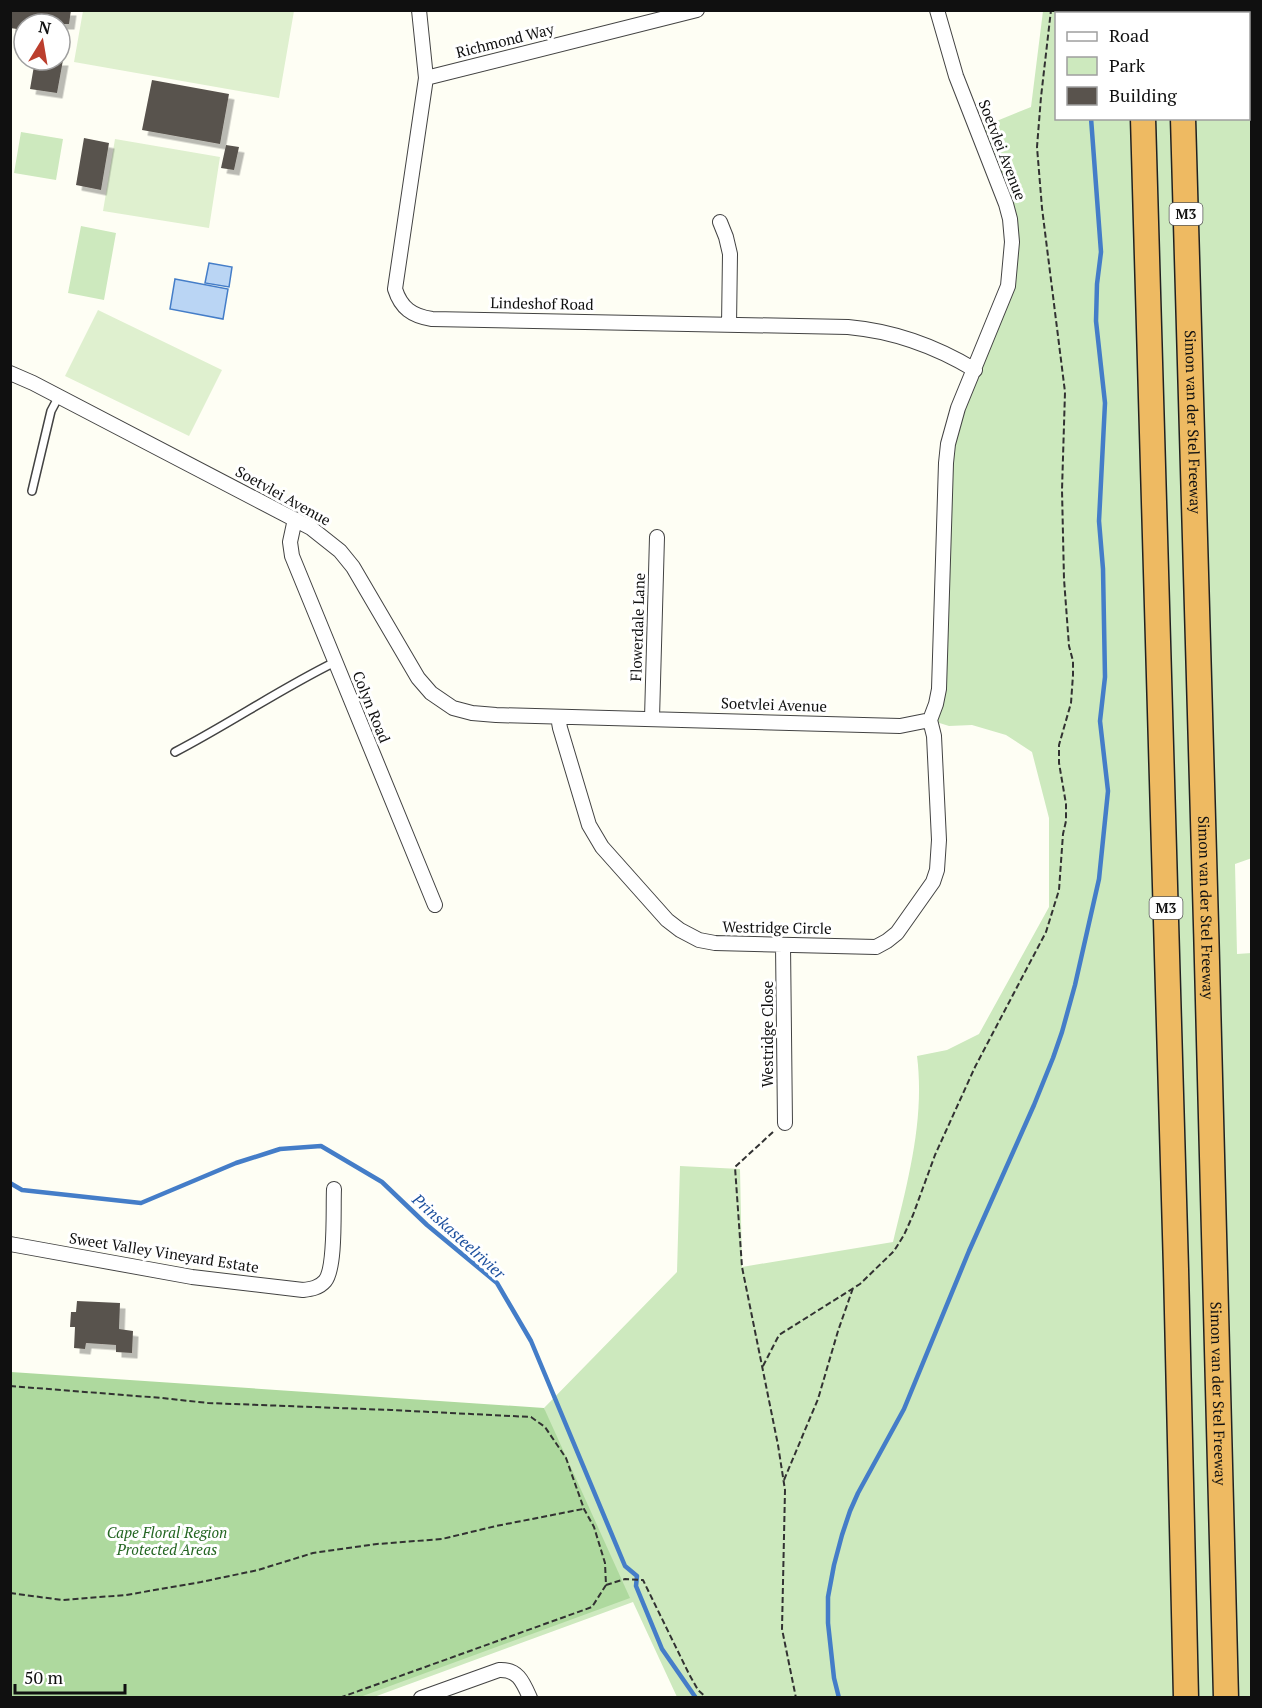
<svg xmlns="http://www.w3.org/2000/svg" width="1262" height="1708" font-family="'PT Serif',serif">
  <style>
    .green { fill: #cde9be; fill-rule: evenodd }
    .forest { fill: #aed99e }
    .pitch { fill: #dff0cf }
    .water { fill: #bad5f4; stroke: #447dc8; stroke-width: 1.5 }
    .lines { fill: none; stroke-linecap: round; stroke-linejoin: round }
    .stream { stroke: #447dc8; stroke-width: 4.5 }
    .building { fill: #59534d; filter: url(#shadow) }
    .lane-casing { stroke: #434343; stroke-width: 10 }
    .street-casing { stroke: #434343; stroke-width: 16 }
    .highway-casing { stroke: #212121; stroke-width: 27 }
    .path { stroke: #323232; stroke-width: 2; stroke-dasharray: 6 3; stroke-linecap: butt }
    .lane { stroke: #fff; stroke-width: 7 }
    .street { stroke: #fff; stroke-width: 14 }
    .highway { stroke: #eeba62; stroke-width: 24 }
    .labels { text-anchor: middle; stroke-width: 6; stroke-linejoin: round; paint-order: stroke }
    .shield { fill: #fff; stroke: #585858; stroke-width: 1.5 }
    .shield-label { font-size: 14px; font-weight: bold; fill: #101010 }
    .street-label { font-size: 15px; fill: #101010; stroke: #fff }
    .park-label { font-size: 15px; font-style: italic; fill: #246622; stroke: #fff }
    .water-label { font-size: 16px; font-style: italic; fill: #1d509e; stroke: #fff }
  </style>
  <defs>
    <filter id="shadow"><feDropShadow dx="5.5" dy="5.5" stdDeviation="0" flood-color="#0004"/></filter>
  </defs>
  <rect width="100%" height="100%" fill="#fefef4"/>
  <!-- green -->
  <path class="green" d="M1043,11H1251L1252,858L1235,864L1237,954L1252,953L1251,1697H677L633,1602L374,1697H11L10,1375L545,1412L544,1408L677,1272L680,1166L740,1169L742,1267L893,1242C908,1181 925,1119 917,1056L947,1050L979,1034L1049,907V818L1032,752L1006,735L972,725L949,726L930,720L936,704L946,463L1008,286L1012,242L977,129L1031,107ZM1056,14H1248V118H1056Z
    M21,132L63,139L56,180L14,173Z
    M81,226L116,233L104,300L68,293Z"/>
  <!-- forest -->
  <path class="forest" d="M11,1372L544,1408L630,1598L360,1697H11Z"/>
  <!-- pitch -->
  <path class="pitch" d="M83,11H294L279,98L74,62Z
    M115,139L220,157L209,228L103,211Z
    M98,310L222,370L189,436L65,376Z"/>
  <!-- water -->
  <path class="water" d="M209,263L232,267L229,287L205,283Z
    M175,279L228,289L223,319L170,309Z"/>
  <g class="lines">
    <!-- stream -->
    <path class="stream" d="M1087,10V14
      M10,1183L22,1190L141,1203L236,1163L280,1149L321,1146L382,1182L427,1225L497,1283L531,1341L625,1566L637,1576L636,1586L662,1649L696,1698
      M839,1698L834,1678L828,1623V1597L834,1565L842,1535L850,1511L858,1493L904,1409L969,1251L1034,1105L1053,1058L1062,1032L1075,985L1099,879L1108,791L1100,721L1105,677L1103,569L1099,521L1105,403L1096,321L1097,284L1101,252L1091,118"/>
  </g>
  <!-- building -->
  <path class="building" d="M10,10H71L69,24H24V30L10,28Z
    M35,60H63L57,93L30,89Z
    M152,80L229,94L220,144L142,130Z
    M84,138L109,143L101,190L76,185Z
    M226,145L239,147L234,170L221,168Z
    M77,1301L120,1303L119,1329L133,1331L132,1353L116,1352V1345L86,1343L85,1349L74,1348L75,1327H70L71,1312H76Z"/>
  <g class="lines">
    <defs>
      <path id="lane" d="M32,491L51,411L59,396
        M175,752C229,724 280,689 335,662"/>
      <path id="street" d="M419,10L426,78L395,289C401,308 412,316 432,319L848,327C893,331 937,347 975,370
        M426,78L697,10
        M720,222L726,237L730,254L729,325
        M10,373L33,383L311,528L340,551L353,567L418,678L431,693L453,708L472,713L496,715L900,726L930,720
        M295,519L290,542L292,556L435,905
        M558,717L560,728L589,825L602,847L667,920L680,930L699,940L715,943L876,947L887,941L897,933L933,882L937,870L939,840L934,736L930,720
        M652,718L657,537
        M930,720L936,704L939,689L946,463L948,444L958,408L1008,286L1012,242L1010,219L1006,204L956,76L937,10
        M783,945L785,1123
        M10,1244L192,1277L303,1290C311,1289 319,1288 325,1281C336,1268 333,1208 334,1189
        M421,1698L499,1670C518,1669 523,1682 530,1698"/>
      <g id="highway">
        <path d="M1141,10V14"/>
        <path d="M1181,10V14"/>
        <path d="M1143,118L1176,1269L1186,1698"/>
        <path id="s1" d="M1183,118C1201,645 1211,1171 1226,1698"/>
      </g>
    </defs>
    <!-- lane casing -->
    <use href="#lane" class="lane-casing"/>
    <!-- street casing -->
    <use href="#street" class="street-casing"/>
    <!-- highway casing -->
    <use href="#highway" class="highway-casing"/>
    <!-- path -->
    <path class="path" d="M773,1132L735,1167L742,1267L778,1445L785,1490L782,1629L796,1698
      M763,1366L779,1335L860,1284L894,1251L904,1235L913,1215L935,1155L975,1067L1046,932L1059,890L1063,834L1066,821V804L1059,763V745L1071,703L1073,675V661L1069,646L1064,579L1062,490L1065,392L1042,208L1037,147L1041,97L1051,10
      M10,1386L162,1398L208,1403L391,1410L531,1417L545,1427L566,1458L584,1509L594,1527L605,1563L606,1585L592,1607L339,1698
      M784,1480L818,1399L838,1331L853,1288
      M606,1585L625,1579L643,1580L689,1674L698,1690L707,1698
      M10,1593L62,1600L126,1595L201,1582L258,1570L313,1553L377,1544L442,1539L496,1526L583,1509"/>
    <!-- lane -->
    <use href="#lane" class="lane"/>
    <!-- street -->
    <use href="#street" class="street"/>
    <!-- highway -->
    <use href="#highway" class="highway"/>
  </g>
  <g class="labels">
    <!-- shield labels -->
    <g class="shield">
      <rect x="1169.5" y="203" width="33" height="22" rx="4.5"/>
      <rect x="1149.5" y="897" width="33" height="22" rx="4.5"/>
    </g>
    <g class="shield-label">
      <text x="1186" y="219">M3</text>
      <text x="1166" y="913">M3</text>
    </g>
    <!-- street labels -->
    <g class="street-label">
      <text transform="translate(505 41) rotate(-14)" y="5">Richmond Way</text>
      <text transform="translate(1002 150) rotate(69)" y="5">Soetvlei Avenue</text>
      <text transform="translate(542 304) rotate(1)" y="5">Lindeshof Road</text>
      <text dy="5" stroke="none"><textPath href="#s1" startOffset="304">Simon van der Stel Freeway</textPath></text>
      <text transform="translate(283 496) rotate(29)" y="5">Soetvlei Avenue</text>
      <text transform="translate(638 627) rotate(-88)" y="5">Flowerdale Lane</text>
      <text transform="translate(774 705) rotate(2)" y="5">Soetvlei Avenue</text>
      <text transform="translate(371 707) rotate(68)" y="5">Colyn Road</text>
      <text dy="5" stroke="none"><textPath href="#s1" startOffset="790">Simon van der Stel Freeway</textPath></text>
      <text transform="translate(777 928) rotate(1)" y="5">Westridge Circle</text>
      <text transform="translate(768 1034) rotate(-90)" y="5">Westridge Close</text>
      <text transform="translate(164 1253) rotate(9)" y="5">Sweet Valley Vineyard Estate</text>
      <text dy="5" stroke="none"><textPath href="#s1" startOffset="1276">Simon van der Stel Freeway</textPath></text>
    </g>
    <!-- park labels -->
    <g class="park-label">
      <text x="167" y="1538">Cape Floral Region<tspan x="167" dy="17">Protected Areas</tspan></text>
    </g>
    <!-- water labels -->
    <g class="water-label">
      <text transform="translate(459 1236) rotate(42)" y="6">Prinskasteelrivier</text>
    </g>
  </g>
  <!-- border -->
  <rect width="1262" height="1708" fill="none" stroke="#101010" stroke-width="24"/>
  <!-- legend -->
  <rect x="1055" y="12" width="195" height="108" fill="#ffffff" stroke="#9f9f9f" stroke-width="1.5"/>
  <rect x="1067" y="32" width="30" height="9" fill="#ffffff" stroke="#9f9f9f" stroke-width="1.5"/>
  <text x="1109" y="42" font-size="18" fill="#101010">Road</text>
  <rect x="1067" y="57" width="30" height="18" fill="#cde9be" stroke="#9f9f9f" stroke-width="1.5"/>
  <text x="1109" y="72" font-size="18" fill="#101010">Park</text>
  <rect x="1067" y="87" width="30" height="18" fill="#59534d" stroke="#9f9f9f" stroke-width="1.5"/>
  <text x="1109" y="102" font-size="18" fill="#101010">Building</text>
  <!-- north arrow -->
  <g transform="translate(42 42) rotate(11)"><circle r="28" fill="#ffffff" stroke="#9f9f9f" stroke-width="1.5"/>
  <path d="M0-4.5L10 22L0 15L-10 22Z" fill="#bc3e2d"/>
  <text y="-9" font-size="16" font-weight="bold" text-anchor="middle" fill="#101010">N</text>
  </g>
  <!-- scale -->
  <path d="M15 1684v9h110v-9" fill="none" stroke="#101010" stroke-width="3"/>
  <text x="24" y="1684" font-size="18" fill="#101010" stroke="#ffffff" stroke-width="4.5" paint-order="stroke">50 m</text>
</svg>
